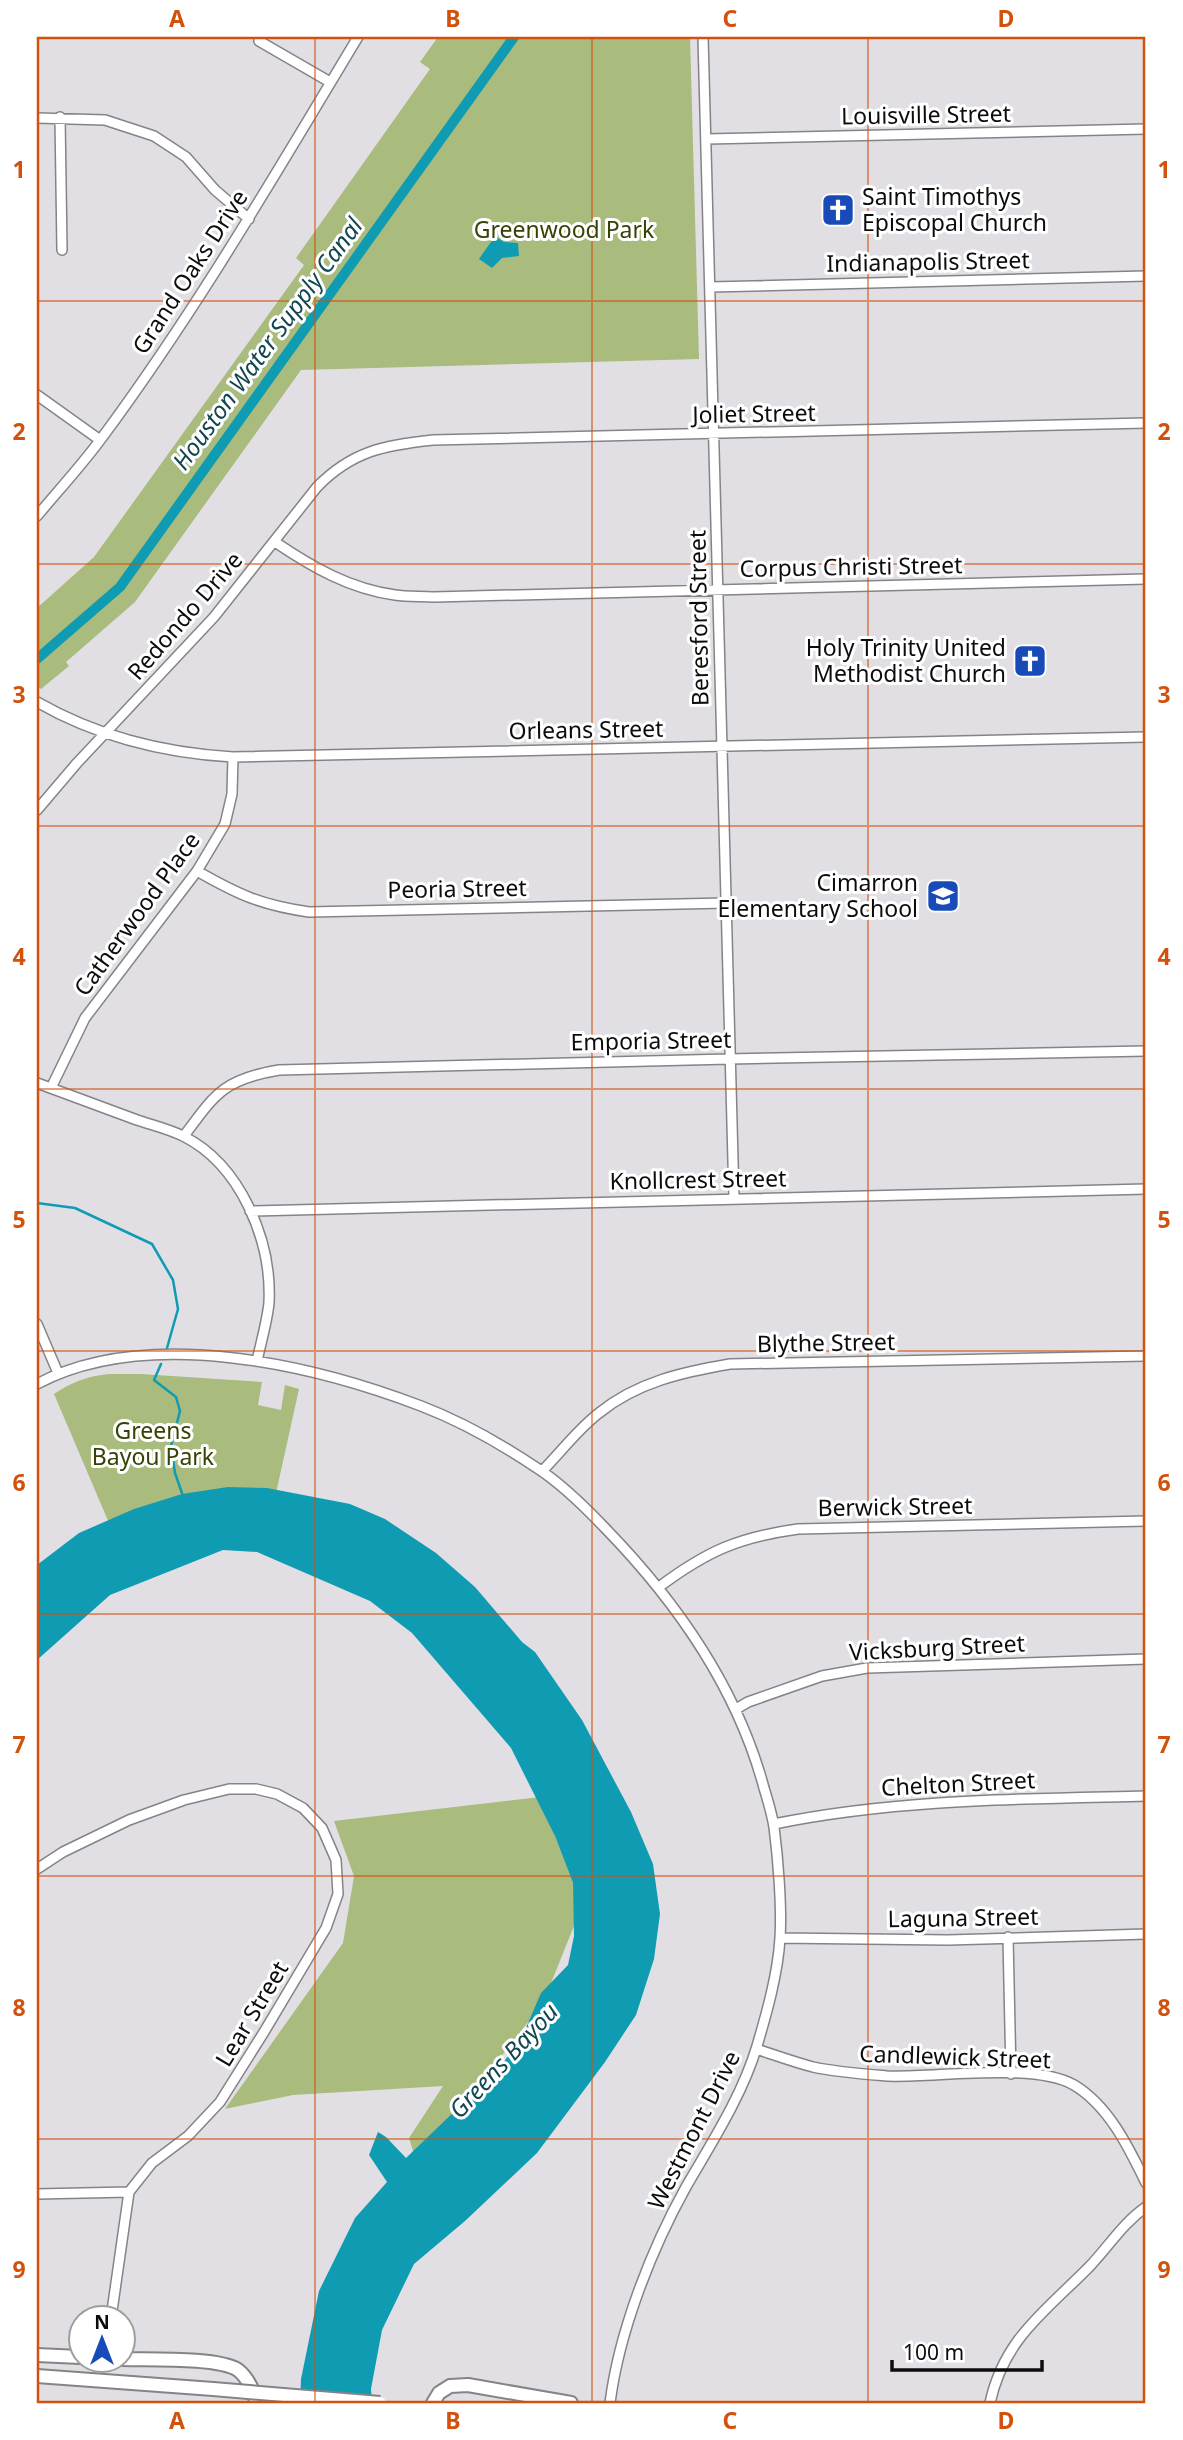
<svg xmlns="http://www.w3.org/2000/svg" width="1183" height="2440" font-family="'Noto Sans',sans-serif">
  <style>
    .green { fill: #a9bb7d }
    .water { fill: #0f9cb3 }
    .lines { fill: none; stroke-linecap: round; stroke-linejoin: round }
    .stream { stroke: #0f9cb3; stroke-width: 2.5 }
    .canal { stroke: #0f9cb3; stroke-width: 10 }
    .street-casing { stroke: #858387; stroke-width: 12 }
    .secondary-casing { stroke: #858387; stroke-width: 16 }
    .street { stroke: #fff; stroke-width: 9 }
    .secondary { stroke: #fff; stroke-width: 12 }
    .secondary-bridge-casing { stroke: #858387; stroke-width: 16; stroke-linecap: butt }
    .secondary-bridge { stroke: #fff; stroke-width: 12 }
    .grid { fill: none; stroke: #d2510c; stroke-width: 2; stroke-opacity: 0.55 }
    .labels { text-anchor: middle; stroke-width: 6; stroke-linejoin: round; paint-order: stroke }
    .street-label { font-size: 23px; fill: #0c0c0d; stroke: #fff }
    .poi-label { font-size: 23px; fill: #0c0c0d; stroke: #fff; text-anchor: end }
    .park-label { font-size: 23px; fill: #364305; stroke: #fff }
    .water-label { font-size: 24px; font-style: italic; fill: #124650; stroke: #fff }
    .neatline { fill: none; stroke: #d2510c; stroke-width: 2.5 }
    .grid-label { font-size: 23px; text-anchor: middle; font-weight: bold; fill: #d2510c }
  </style>
  <rect width="100%" height="100%" fill="#e1dfe4"/>
  <!-- green -->
  <path class="green" d="M438,37H690L699,359L301,370L135,602L66,662L69,666L41,689L37,687V608L94,557L304,265L296,258L430,69L420,62Z
    M109,1374H141L262,1382L258,1405L281,1410L285,1385L299,1389L274,1502L112,1530L54,1394C72,1382 88,1376 109,1374Z
    M540,1797L582,1906L543,2003L417,2164L409,2138L443,2086L293,2095L225,2109L343,1943L354,1876L334,1821Z"/>
  <!-- water -->
  <path class="water" d="M495,236L504,242L518,243L519,256L502,258L492,268L479,259Z
    M228,1487L267,1488L350,1504L385,1519L436,1553L475,1587L522,1642L535,1652L582,1720L631,1812L653,1864L660,1914L654,1959L636,2015L605,2062L537,2153L465,2221L414,2264L382,2330L371,2389L372,2403H300L301,2379L319,2291L355,2218L387,2182L369,2155L378,2132L386,2137L406,2158L488,2079L519,2044L541,1993L568,1965L574,1936L573,1883L555,1836L511,1748L412,1633L370,1601L257,1552L223,1550L110,1595L37,1660V1565L79,1533L134,1509L182,1494Z"/>
  <g class="lines">
    <!-- stream -->
    <path class="stream" d="M37,1203L75,1208L152,1244L173,1280L178,1309L167,1348
      M161,1364L154,1380L176,1397L180,1411L171,1446L175,1473L183,1496"/>
    <!-- canal -->
    <path class="canal" d="M37,659L120,587L514,37"/>
    <defs>
      <path id="street" d="M703,37L734,1198
        M259,41L330,82
        M60,117L62,250
        M37,118L105,120L154,136L186,157L215,190L249,219
        M706,139L1146,129
        M710,287L1146,276
        M37,395L100,440
        M37,516C58,491 81,466 101,439C196,311 276,173 358,37
        M275,542C312,567 350,589 395,595C408,597 421,596 434,597L1146,579
        M37,702C98,737 163,753 233,757L1146,737
        M37,810L77,763L214,617L317,487C352,451 385,445 433,440L1146,423
        M197,871C239,895 261,905 309,912L726,903
        M37,1083C70,1095 104,1108 137,1120C152,1125 169,1129 183,1136C241,1165 272,1241 269,1303C267,1322 261,1342 257,1361
        M51,1088L85,1018L197,871L225,824L232,794L233,757
        M184,1136C215,1094 224,1079 279,1070L729,1059L1146,1051
        M250,1211L1146,1189
        M37,1324L58,1373
        M37,1384C147,1326 311,1364 421,1406C463,1422 503,1445 540,1470C564,1486 585,1507 605,1528C677,1602 737,1687 764,1788C768,1801 772,1814 774,1827C778,1858 782,1907 780,1938C778,1973 767,2012 757,2046C742,2096 712,2142 686,2187C651,2250 619,2332 610,2403
        M542,1471C561,1452 578,1429 599,1413C637,1382 683,1372 730,1364L1146,1356
        M659,1587C707,1551 739,1537 798,1529L1146,1521
        M736,1709L748,1702L822,1676L867,1668L1146,1659
        M774,1824C896,1799 1022,1799 1146,1796
        M37,1869L63,1852L129,1820L184,1800L229,1789H256L277,1794L303,1808L322,1828L336,1860L338,1894L326,1928L264,2032L220,2102L188,2136L152,2163L129,2192L111,2318
        M1008,1937L1011,2074
        M780,1938L948,1940L1146,1934
        M756,2049C775,2055 794,2062 813,2067C836,2072 863,2074 887,2076C935,2078 1035,2062 1074,2085C1109,2106 1129,2148 1146,2183
        M37,2194L129,2192
        M990,2403C1004,2338 1046,2311 1090,2266C1109,2246 1123,2223 1146,2207"/>
      <path id="secondary" d="M37,2355L80,2357
        M122,2359C148,2360 218,2357 238,2370C247,2377 255,2392 256,2403
        M37,2376L213,2389
        M433,2403L439,2393L450,2386L468,2385L571,2403"/>
    </defs>
    <!-- street casing -->
    <use href="#street" class="street-casing"/>
    <!-- secondary casing -->
    <use href="#secondary" class="secondary-casing"/>
    <!-- street -->
    <use href="#street" class="street"/>
    <!-- secondary -->
    <use href="#secondary" class="secondary"/>
    <defs>
      <path id="secondary-bridge" d="M213,2389L380,2403"/>
    </defs>
    <!-- secondary-bridge casing -->
    <use href="#secondary-bridge" class="secondary-bridge-casing"/>
    <!-- secondary-bridge -->
    <use href="#secondary-bridge" class="secondary-bridge"/>
  </g>
  <!-- grid -->
  <path class="grid" d="M315,37V2403M592,37V2403M868,37V2403M37,301H1146M37,564H1146M37,826H1146M37,1089H1146M37,1351H1146M37,1614H1146M37,1876H1146M37,2139H1146"/>
  <!-- icons -->
  <defs>
    <symbol id="church-square" viewBox="-11 -11 22 22"><rect x="-9" y="-9" width="18" height="18" rx="4" fill="#184bb8" stroke="#fff"/><path d="M-1.2-6h2.4v3.5h3.3v2.4h-3.3V6h-2.4V-.1h-3.3v-2.4h3.3Z" fill="#fff"/></symbol>
    <symbol id="school-square" viewBox="-11 -11 22 22"><rect x="-9" y="-9" width="18" height="18" rx="4" fill="#184bb8" stroke="#fff"/><path d="M0-5L7-2L0 1L-7-2ZM-4 1L0 2.5L4 1V4Q0 6-4 4Z" fill="#fff"/></symbol>
  </defs>
  <g fill-rule="evenodd">
    <use href="#church-square" x="819" y="191" width="38" height="38"/>
    <use href="#church-square" x="1011" y="642" width="38" height="38"/>
    <use href="#school-square" x="924" y="877" width="38" height="38"/>
  </g>
  <g class="labels">
    <!-- street labels -->
    <g class="street-label">
      <text transform="translate(926 115) rotate(-1)" y="8">Louisville Street</text>
      <text transform="translate(928 262) rotate(-1)" y="8">Indianapolis Street</text>
      <text transform="translate(190 272) rotate(-57)" y="8">Grand Oaks Drive</text>
      <text transform="translate(754 414) rotate(-1)" y="8">Joliet Street</text>
      <text transform="translate(851 567) rotate(-1)" y="8">Corpus Christi Street</text>
      <text transform="translate(185 616) rotate(-49)" y="8">Redondo Drive</text>
      <text transform="translate(699 618) rotate(-91)" y="8">Beresford Street</text>
      <text transform="translate(586 730) rotate(-1)" y="8">Orleans Street</text>
      <text transform="translate(457 889) rotate(-1)" y="8">Peoria Street</text>
      <text transform="translate(137 914) rotate(-54)" y="8">Catherwood Place</text>
      <text transform="translate(651 1041) rotate(-1)" y="8">Emporia Street</text>
      <text transform="translate(698 1180) rotate(-1)" y="8">Knollcrest Street</text>
      <text transform="translate(826 1343) rotate(-1)" y="8">Blythe Street</text>
      <text transform="translate(895 1507) rotate(-1)" y="8">Berwick Street</text>
      <text transform="translate(937 1648) rotate(-3)" y="8">Vicksburg Street</text>
      <text transform="translate(958 1784) rotate(-3)" y="8">Chelton Street</text>
      <text transform="translate(963 1918) rotate(-1)" y="8">Laguna Street</text>
      <text transform="translate(252 2014) rotate(-59)" y="8">Lear Street</text>
      <text transform="translate(955 2057) rotate(2)" y="8">Candlewick Street</text>
      <text transform="translate(694 2130) rotate(-63)" y="8">Westmont Drive</text>
    </g>
    <!-- poi labels -->
    <g class="poi-label">
      <text x="862" y="205" text-anchor="start">Saint Timothys<tspan x="862" dy="26">Episcopal Church</tspan></text>
      <text x="1006" y="656">Holy Trinity United<tspan x="1006" dy="26">Methodist Church</tspan></text>
      <text x="918" y="891">Cimarron<tspan x="918" dy="26">Elementary School</tspan></text>
    </g>
    <!-- park labels -->
    <g class="park-label">
      <text x="564" y="238">Greenwood Park</text>
      <text x="153" y="1439">Greens<tspan x="153" dy="26">Bayou Park</tspan></text>
    </g>
    <!-- water labels -->
    <g class="water-label">
      <text transform="translate(268 344) rotate(-54)" y="8">Houston Water Supply Canal</text>
      <text transform="translate(504 2061) rotate(-47)" y="8">Greens Bayou</text>
    </g>
  </g>
  <!-- border -->
  <rect width="1183" height="2440" fill="none" stroke="#ffffff" stroke-width="77"/>
  <!-- north arrow -->
  <g transform="translate(102 2339)"><circle r="33" fill="#ffffff" stroke="#9e9e9e" stroke-width="2"/>
  <path d="M0-5L12 26L0 18L-12 26Z" fill="#184bb8"/>
  <text y="-10" font-size="19" font-weight="bold" text-anchor="middle" fill="#0c0c0d">N</text>
  </g>
  <!-- scale -->
  <path d="M892 2360v10h150v-10" fill="none" stroke="#0c0c0d" stroke-width="3.5"/>
  <text x="903" y="2360" font-size="21" fill="#0c0c0d" stroke="#ffffff" stroke-width="5" paint-order="stroke">100 m</text>
  <rect x="38" y="38" width="1106" height="2364" class="neatline"/>
  <g class="grid-label">
    <text x="177" y="27">A</text>
    <text x="453" y="27">B</text>
    <text x="730" y="27">C</text>
    <text x="1006" y="27">D</text>
    <text x="19" y="178">1</text>
    <text x="1164" y="178">1</text>
    <text x="19" y="440">2</text>
    <text x="1164" y="440">2</text>
    <text x="19" y="703">3</text>
    <text x="1164" y="703">3</text>
    <text x="19" y="965">4</text>
    <text x="1164" y="965">4</text>
    <text x="19" y="1228">5</text>
    <text x="1164" y="1228">5</text>
    <text x="19" y="1491">6</text>
    <text x="1164" y="1491">6</text>
    <text x="19" y="1753">7</text>
    <text x="1164" y="1753">7</text>
    <text x="19" y="2016">8</text>
    <text x="1164" y="2016">8</text>
    <text x="19" y="2278">9</text>
    <text x="1164" y="2278">9</text>
    <text x="177" y="2429">A</text>
    <text x="453" y="2429">B</text>
    <text x="730" y="2429">C</text>
    <text x="1006" y="2429">D</text>
  </g>
</svg>
